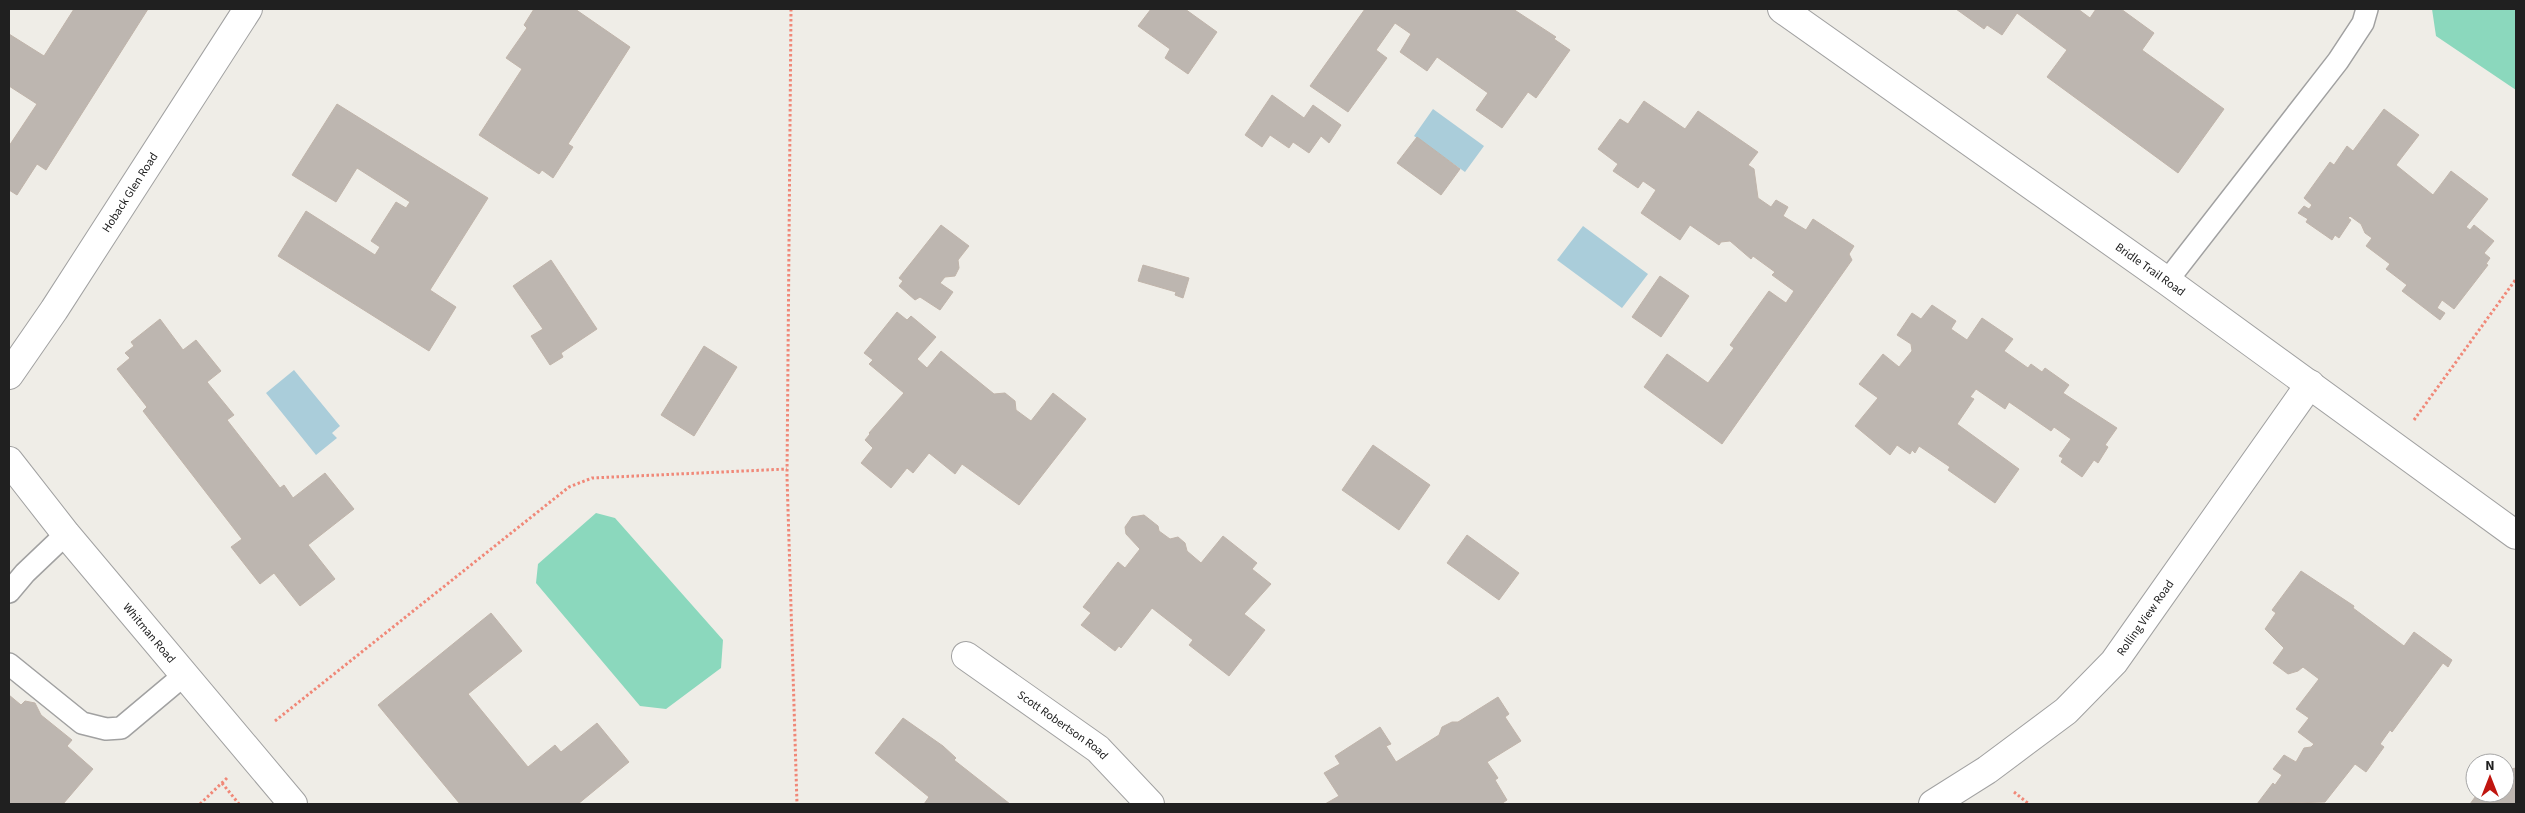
<svg xmlns="http://www.w3.org/2000/svg" width="2525" height="813" font-family="'Source Sans 3',sans-serif">
  <style>
    .pitch { fill: #8bd8bd }
    .water { fill: #aacdda }
    .building { fill: #bdb6b0; stroke: #c0b4aa }
    .lines { fill: none; stroke-linecap: round; stroke-linejoin: round }
    .lane-casing { stroke: #a1a1a1; stroke-width: 24 }
    .street-casing { stroke: #a1a1a1; stroke-width: 30 }
    .path { stroke: #f08878; stroke-width: 3; stroke-dasharray: 2.5 2.5; stroke-linecap: butt }
    .lane { stroke: #fff; stroke-width: 21 }
    .street { stroke: #fff; stroke-width: 28 }
    .labels { text-anchor: middle; stroke-width: 4; stroke-linejoin: round; paint-order: stroke }
    .street-label { font-size: 12px; fill: #202020; stroke: #fff }
  </style>
  <rect width="100%" height="100%" fill="#efede7"/>
  <!-- pitch -->
  <path class="pitch" d="M2432,9H2516V90L2436,36Z
    M596,513L615,518L723,640L721,668L666,709L640,706L536,583L538,564Z"/>
  <!-- water -->
  <path class="water" d="M1433,109L1484,146L1465,172L1414,136Z
    M1583,226L1648,274L1622,308L1557,260Z
    M294,370L340,426L332,433L337,438L316,455L266,393Z"/>
  <!-- building -->
  <path class="building" d="M74,9H148L46,170L37,164L17,195L9,190V146L37,104L9,86V34L44,56Z
    M534,9H575L630,47L568,144L573,147L553,178L542,170L539,174L479,135L522,69L506,58L527,28L524,25Z
    M1151,9H1185L1217,32L1188,74L1165,58L1170,49L1138,26Z
    M1365,9H1513L1556,37L1554,39L1570,50L1536,98L1528,92L1502,128L1476,110L1488,93L1437,57L1427,71L1400,52L1411,34L1395,23L1376,50L1387,58L1348,112L1310,86Z
    M1956,9H2078L2090,18L2096,9H2121L2154,33L2142,50L2224,109L2178,173L2047,77L2067,50L2017,13L2002,35L1987,25L1984,29Z
    M1272,95L1304,118L1313,105L1341,125L1329,143L1321,136L1309,153L1293,142L1289,148L1270,135L1262,147L1245,135Z
    M1644,101L1685,129L1698,111L1758,152L1748,165L1754,169L1758,198L1771,207L1776,200L1788,207L1783,216L1806,230L1813,219L1854,246L1849,254L1852,260L1722,444L1644,387L1667,354L1708,383L1734,348L1730,345L1769,291L1786,303L1794,291L1772,275L1775,272L1753,256L1751,259L1730,241L1721,242L1719,245L1690,225L1680,240L1641,213L1656,190L1643,181L1638,188L1613,171L1618,164L1598,149L1620,119L1628,124Z
    M337,104L488,198L430,290L456,307L429,351L278,256L306,211L375,255L380,247L371,241L396,202L406,208L410,202L357,168L336,202L292,175Z
    M2384,109L2419,135L2396,165L2433,195L2451,171L2488,199L2466,227L2470,230L2474,225L2494,241L2484,253L2490,258L2486,264L2488,265L2454,309L2442,300L2437,308L2445,313L2440,320L2402,291L2407,285L2386,269L2390,264L2366,246L2372,238L2365,233L2361,224L2350,216L2348,218L2351,220L2339,238L2335,235L2332,240L2306,222L2308,219L2298,213L2304,206L2309,209L2312,205L2304,198L2330,162L2334,165L2347,146L2353,151Z
    M1417,137L1460,169L1441,195L1397,163Z
    M941,225L969,246L958,260L959,268L955,276L945,277L940,283L953,292L940,310L920,297L915,300L899,286L903,281L899,278Z
    M551,260L597,329L561,353L563,357L550,365L531,336L543,329L513,286Z
    M1143,265L1189,278L1183,298L1175,295L1176,292L1138,281Z
    M1660,276L1689,296L1661,337L1632,317Z
    M1932,305L1956,321L1951,329L1967,340L1982,318L2013,339L2004,351L2028,368L2031,364L2042,372L2045,368L2069,385L2063,393L2117,428L2105,445L2108,447L2098,463L2094,460L2082,477L2061,462L2063,458L2059,456L2071,439L2054,427L2051,431L2009,402L2005,409L1976,389L1970,397L1974,399L1957,424L2019,469L1995,503L1948,470L1950,467L1919,446L1915,453L1912,450L1910,454L1897,445L1890,455L1855,426L1878,398L1859,384L1883,354L1899,367L1912,351L1911,344L1897,335L1912,313L1921,319Z
    M897,312L907,320L911,316L936,337L917,359L927,368L941,351L994,394L1005,393L1015,401L1016,410L1031,421L1053,393L1086,419L1019,505L962,464L955,474L929,453L913,473L907,468L891,488L861,463L873,448L865,440L870,434L869,433L904,393L869,364L873,360L864,353Z
    M160,319L183,350L196,340L221,371L207,382L234,415L227,420L280,488L284,485L293,498L325,473L354,509L308,545L335,579L300,606L274,573L260,584L231,547L242,539L143,411L147,407L117,369L130,358L125,353L134,346L131,342Z
    M704,346L737,367L694,436L661,415Z
    M1373,445L1430,485L1399,530L1342,490Z
    M1144,515L1158,526L1159,531L1170,539L1178,537L1185,543L1187,551L1201,563L1223,536L1257,563L1252,569L1271,584L1244,614L1265,630L1229,676L1189,645L1193,640L1152,608L1121,648L1119,646L1115,651L1081,625L1091,613L1083,607L1118,562L1125,568L1140,549L1126,534L1125,527L1132,517Z
    M1467,535L1519,573L1499,600L1447,563Z
    M2301,571L2354,606L2353,608L2404,646L2414,632L2452,660L2448,667L2443,663L2392,732L2390,730L2380,744L2384,747L2366,772L2355,764L2325,802L2257,804L2273,783L2275,785L2282,775L2273,769L2284,755L2296,762L2304,748L2311,747L2314,744L2298,732L2309,718L2296,709L2319,679L2303,667L2298,671L2288,674L2273,663L2284,648L2265,629L2276,613L2272,610Z
    M491,613L522,651L468,694L528,767L555,745L561,752L597,723L629,762L578,804H460L378,705Z
    M9,695L21,705L25,701L35,703L41,715L72,740L67,746L93,769L63,804H9Z
    M1498,697L1509,714L1505,717L1521,741L1487,762L1498,778L1495,780L1507,800L1501,804H1325L1339,796L1324,773L1340,764L1335,756L1380,727L1391,744L1386,746L1396,762L1439,735L1442,727L1452,722H1458Z
    M903,718L943,746L956,758L954,760L1010,804H924L929,797L875,753Z
    M2516,768V804H2470L2478,793H2505V770Z"/>
  <g class="lines">
    <defs>
      <path id="lane" d="M2167,281L2338,61L2363,23L2367,9
        M9,592L25,573L66,534
        M9,664L82,723L106,729L121,728L183,676"/>
      <g id="street">
        <path id="s1" d="M1782,9L2167,281L2516,535"/>
        <path id="s2" d="M9,375L54,310L248,9"/>
        <path id="s3" d="M9,461L66,534L293,804"/>
        <path id="s4" d="M966,656L1098,749L1150,804"/>
        <path id="s5" d="M1933,804L1987,770L2066,711L2114,662L2310,384"/>
      </g>
    </defs>
    <!-- lane casing -->
    <use href="#lane" class="lane-casing"/>
    <!-- street casing -->
    <use href="#street" class="street-casing"/>
    <!-- path -->
    <path class="path" d="M791,9L787,476L797,804
      M2414,420L2516,279
      M275,721L569,487L592,478L787,469
      M222,783L239,804
      M2014,792L2029,804
      M200,804L227,778"/>
    <!-- lane -->
    <use href="#lane" class="lane"/>
    <!-- street -->
    <use href="#street" class="street"/>
  </g>
  <g class="labels">
    <!-- street labels -->
    <g class="street-label">
      <text dy="4" stroke="none"><textPath href="#s2" startOffset="219">Hoback Glen Road</textPath></text>
      <text dy="4" stroke="none"><textPath href="#s1" startOffset="451">Bridle Trail Road</textPath></text>
      <text dy="4" stroke="none"><textPath href="#s5" startOffset="285">Rolling View Road</textPath></text>
      <text dy="4" stroke="none"><textPath href="#s3" startOffset="222">Whitman Road</textPath></text>
      <text dy="4" stroke="none"><textPath href="#s4" startOffset="119">Scott Robertson Road</textPath></text>
    </g>
  </g>
  <!-- border -->
  <rect width="2525" height="813" fill="none" stroke="#202020" stroke-width="20"/>
  <!-- north arrow -->
  <g transform="translate(2490 778)"><circle r="24" fill="#ffffff" stroke="#a6a6a6"/>
  <path d="M0-4L9 19L0 12L-9 19Z" fill="#c0150f"/>
  <text y="-8" font-size="14" font-weight="bold" text-anchor="middle" fill="#202020">N</text>
  </g>
</svg>
